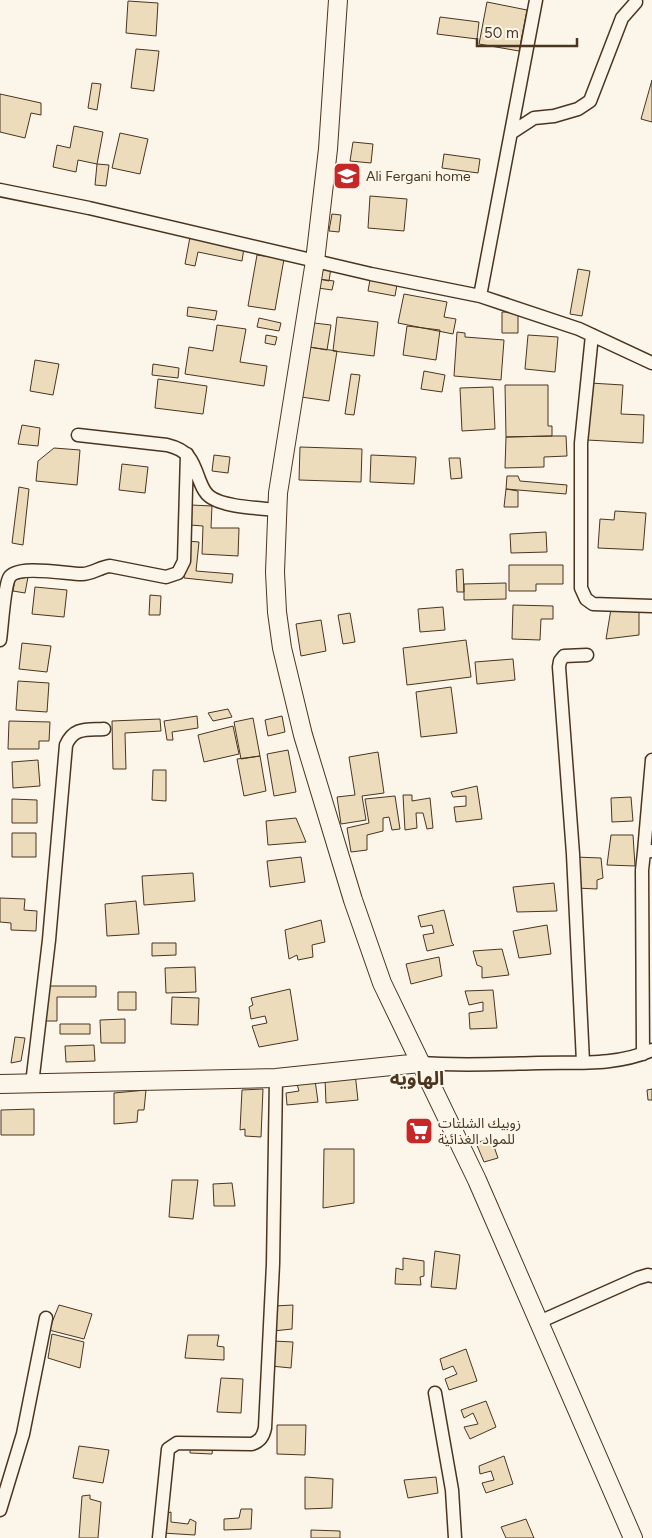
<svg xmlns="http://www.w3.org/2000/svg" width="652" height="1538" font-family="Figtree,'Noto Sans Arabic',sans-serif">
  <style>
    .building { fill: #ecdcbc; stroke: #4a3520 }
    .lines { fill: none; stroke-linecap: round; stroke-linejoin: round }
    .street-casing { stroke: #4a3520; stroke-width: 15 }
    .secondary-casing { stroke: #4a3520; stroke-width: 20 }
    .street { stroke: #fbf6e9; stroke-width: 12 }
    .secondary { stroke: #fbf6e9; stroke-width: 18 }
    .labels { text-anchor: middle; stroke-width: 4; stroke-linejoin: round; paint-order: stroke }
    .poi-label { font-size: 14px; fill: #4a3520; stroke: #fbf6e9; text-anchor: start }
    .district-label { font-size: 19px; font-weight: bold; fill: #4a3520; stroke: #fbf6e9 }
  </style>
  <rect width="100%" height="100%" fill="#fbf6e9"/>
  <!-- building -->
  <path class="building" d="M128,1L158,3L156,36L126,33Z
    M487,2L527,10L519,51L479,44Z
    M440,17L479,22L477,39L437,34Z
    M136,49L159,51L154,91L131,88Z
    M652,80V122L641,119Z
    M92,83L101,84L97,110L88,108Z
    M0,94L41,103V115L31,113L25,138L0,132Z
    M74,126L103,132L97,164L78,160L76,172L53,167L57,145L70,148Z
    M120,133L148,139L140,174L112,168Z
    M353,142L373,144L371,163L350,161Z
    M444,154L480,159L478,173L442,168Z
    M97,164L109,165L106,186L95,185Z
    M370,196L407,199L404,231L368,228Z
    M332,214L341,215L339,232L329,231Z
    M190,237L244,248L242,261L198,252L195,266L185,264Z
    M257,255L284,259L275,310L248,306Z
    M321,265L331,267L329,281L319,279Z
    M578,269L590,271L582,316L570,314Z
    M371,274L398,279L395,296L368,291Z
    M319,279L334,281L332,290L318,288Z
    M404,294L447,302L444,317L456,319L453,334L398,323Z
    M188,307L217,311L215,320L187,316Z
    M502,312H518V333H502Z
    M337,317L378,322L374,356L333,351Z
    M259,318L281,323L279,331L257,327Z
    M314,323L331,325L327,350L309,347Z
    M217,325L246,329L240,362L267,366L264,386L185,374L189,347L213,351Z
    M407,326L440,330L436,360L403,355Z
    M457,332L465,333V337L504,340L501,380L454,376Z
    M266,335L277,337L275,345L265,343Z
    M528,335L558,337L555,372L525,369Z
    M309,347L337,351L329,401L301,397Z
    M35,360L59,364L53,395L30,391Z
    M153,364L179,368L178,378L152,375Z
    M424,371L445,375L442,392L421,389Z
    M351,374L360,375L354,415L345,414Z
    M158,379L207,386L203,414L155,408Z
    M590,383L623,385L621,414L644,415L643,443L587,440Z
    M505,385H548V426H552V436L506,437Z
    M493,387L495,429L462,431L460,388Z
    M22,425L40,428L38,446L18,444Z
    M552,436H566L567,456L544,457V467L505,468L506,437Z
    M300,447L362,449L361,482L299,480Z
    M54,448L80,450L77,485L36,481L38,461Z
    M214,455L230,457L228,473L212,471Z
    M371,455L416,457L414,484L370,482Z
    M449,458H460L462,478L451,479Z
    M122,464L148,467L145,493L119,490Z
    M507,476H518L520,481L567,485L566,494L506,489Z
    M19,487L29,489L23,545L12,543Z
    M506,489L518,491V507H504Z
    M191,505L212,506L211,528H239L238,556L202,554L203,526L190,525Z
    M615,511L646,513L643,550L598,548L600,519L614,520Z
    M546,532L547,552L511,553L510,534Z
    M187,541L199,542L196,571L233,574L232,583L184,578Z
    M509,565H563V584H536V591H509Z
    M463,569L464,592H457L456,570Z
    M28,577L25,593L13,591L15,580Z
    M506,583V599L464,600V584Z
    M35,587L67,590L64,617L32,614Z
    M150,595L161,596L160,615H149Z
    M513,605L553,606V619H541L540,640L512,639Z
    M443,607L445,630L420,632L418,609Z
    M611,609H639V635L606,639Z
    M350,613L355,642L343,644L338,615Z
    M321,620L326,651L301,656L296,624Z
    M466,640L471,677L407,685L403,648Z
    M22,643L51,646L47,672L19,669Z
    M513,659L515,680L477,684L475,662Z
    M18,681L49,683L47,712L16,710Z
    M451,687L457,733L421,737L416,692Z
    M228,709L232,717L213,721L208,713Z
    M197,716L198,728L172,732L173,740H167L164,721Z
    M282,716L285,732L268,736L265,720Z
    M253,718L260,756L241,759L234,722Z
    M160,719L161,731L125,733L126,769H113L112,721Z
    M9,721L50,722L49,741H39V749H8Z
    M233,726L239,754L204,762L198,735Z
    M288,750L296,792L274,796L267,754Z
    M378,752L384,793L362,796L366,820L341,824L337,797L355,795L349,757Z
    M260,756L266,791L244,796L237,759Z
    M38,760L40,786L13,788L12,762Z
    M153,770H166V801L152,800Z
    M477,786L482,819L456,822L454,807L466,806V796L453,797L451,792Z
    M403,795H412V801L430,798L433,828L427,829L423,813H416L417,828L405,830Z
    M395,796L400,829L392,830L389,817L383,818V831L367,835V850L351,852L347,828L369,823L365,799Z
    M631,797L633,821L612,822L611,798Z
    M12,799L37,800V823H12Z
    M296,818L306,842L268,845L266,821Z
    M12,833H36V857H12Z
    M611,835H633L635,866L607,865Z
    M301,857L305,882L270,887L267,861Z
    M575,857L601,858L603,878L597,880V889L576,888Z
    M193,873L195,901L144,905L142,876Z
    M554,883L557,911L517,912L513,887Z
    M0,898L25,899L24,910L37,911L36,931L11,930V923L0,922Z
    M136,901L139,934L107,936L105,904Z
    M444,910L452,943L454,945L427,951L423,935L434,933L432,925L421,927L418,916Z
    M321,920L325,942L312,945L313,957L298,960L297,955L289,959L285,930Z
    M547,925L551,954L519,958L513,931Z
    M152,943H176V955L152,956Z
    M502,949L509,975L482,978V967L477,965L473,951Z
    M439,957L442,976L411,984L406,964Z
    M195,967L196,992L166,993L165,968Z
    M46,986H96V997H57V1021H46Z
    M290,989L298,1040L259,1047L252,1026L267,1023L265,1016L251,1019L249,1007L253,1005L251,998Z
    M493,990L497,1028L470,1029L469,1013L483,1011V1002L469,1005L465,991Z
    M118,992H136V1010H118Z
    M172,997L199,998L198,1025L171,1024Z
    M125,1019V1043H101L100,1020Z
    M60,1024H90V1034H60Z
    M15,1037L25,1038L21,1061L11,1063Z
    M94,1045L95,1061L66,1062L65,1046Z
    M355,1073L358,1100L326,1103L325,1079Z
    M315,1080L318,1102L287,1105L286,1093L299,1091L296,1081Z
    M263,1089L261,1137L245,1136V1129L240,1130L242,1090Z
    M652,1089V1100H648L647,1090Z
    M146,1090L144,1110H138L137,1122L114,1124V1093Z
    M34,1109V1135H1V1110Z
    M491,1138L498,1158L484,1162L476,1143Z
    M324,1149H354V1203L323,1208Z
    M172,1180H198L193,1219L169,1217Z
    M232,1183L235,1206H214L213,1184Z
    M435,1251L460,1255L456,1289L431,1287Z
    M403,1258L424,1261V1276L420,1277L421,1285L395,1284L396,1268L403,1270Z
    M59,1305L92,1314L84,1339L49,1330Z
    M293,1305L292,1329L273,1331L274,1306Z
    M52,1334L84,1342L80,1368L48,1358Z
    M188,1335H219L217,1346L224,1347V1360L185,1358Z
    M273,1341L293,1342L291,1368L271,1366Z
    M466,1349L477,1381L449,1390L445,1379L457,1374L453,1366L443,1370L440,1359Z
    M221,1378L243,1379L241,1413L217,1412Z
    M486,1401L496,1427L470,1439L464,1427L478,1424L473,1413L464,1418L461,1410Z
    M277,1425H306L305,1455L277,1454Z
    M190,1445L213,1446L212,1454L190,1453Z
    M79,1446L109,1450L103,1483L73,1478Z
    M504,1456L513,1484L486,1493L482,1483L494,1480L491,1471L480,1474L479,1466Z
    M305,1477L333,1479L332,1508L305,1509Z
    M436,1477L438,1493L408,1498L404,1480Z
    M90,1495V1499L101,1502L98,1538H79L82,1496Z
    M241,1509H252L251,1529L224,1530V1519L239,1518Z
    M171,1512V1522L188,1524L190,1519L196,1522L195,1535L162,1533L164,1514Z
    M526,1519L534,1538H506L501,1527Z
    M311,1530L340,1531V1538H311Z"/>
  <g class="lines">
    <defs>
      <path id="street" d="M511,133L534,118L554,116L578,109L590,101L622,18L636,2
        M0,190L89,208L371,274L480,296L579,329L652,363
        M480,296L536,0
        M592,335L581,443V588L586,599L593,604L652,606
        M78,435L167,445C188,450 192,459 199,479C202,486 203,491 209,496C222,507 259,508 277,510
        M0,640C2,626 4,588 9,578C16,564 67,574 81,574C90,575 100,567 110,566L166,577L178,573L184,561L187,454
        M644,852L652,760
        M643,1054L642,870L644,852L652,851
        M583,1062L573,854L559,667L560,661L564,656L587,655
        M420,1063C460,1066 499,1064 539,1063C576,1062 617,1066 652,1050
        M32,1084L49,940L66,745C74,727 86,730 104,729
        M539,1322L638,1278L648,1275L652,1276
        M435,1393L452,1490L455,1538
        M0,1510L23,1434L46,1318
        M159,1538L168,1449L177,1443L252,1444C260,1441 263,1437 265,1428L273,1264L276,1078"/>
      <path id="secondary" d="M338,0L328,149L315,261L278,493L275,572L277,612L282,648L303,735L353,900L382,983L477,1180L633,1538
        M0,1084L276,1078L420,1063"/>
    </defs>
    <!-- street casing -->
    <use href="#street" class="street-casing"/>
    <!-- secondary casing -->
    <use href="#secondary" class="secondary-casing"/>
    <!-- street -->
    <use href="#street" class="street"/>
    <!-- secondary -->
    <use href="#secondary" class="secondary"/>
  </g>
  <!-- icons -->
  <defs>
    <symbol id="school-square" viewBox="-11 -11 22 22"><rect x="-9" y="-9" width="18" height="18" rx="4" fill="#c62828" stroke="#fbf6e9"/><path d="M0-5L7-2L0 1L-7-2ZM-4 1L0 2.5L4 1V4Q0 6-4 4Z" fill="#fff"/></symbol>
    <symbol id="supermarket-square" viewBox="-11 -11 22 22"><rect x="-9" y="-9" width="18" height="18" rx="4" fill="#c62828" stroke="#fbf6e9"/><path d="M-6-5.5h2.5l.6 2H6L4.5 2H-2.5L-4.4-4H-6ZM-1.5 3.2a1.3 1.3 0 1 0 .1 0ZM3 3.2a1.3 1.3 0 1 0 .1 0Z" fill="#fff"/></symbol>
  </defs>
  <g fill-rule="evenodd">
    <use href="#school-square" x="331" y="160" width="32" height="32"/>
    <use href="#supermarket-square" x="403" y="1115" width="32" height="32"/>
  </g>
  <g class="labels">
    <!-- poi labels -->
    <g class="poi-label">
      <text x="366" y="181">Ali Fergani home</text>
      <text x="438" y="1128">زوبيك الشلتات<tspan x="438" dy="16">للمواد الغذائية</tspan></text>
    </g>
    <!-- district labels -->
    <g class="district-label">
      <text x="417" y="1085">الهاويه</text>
    </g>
  </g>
  <!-- scale -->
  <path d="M477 38v8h100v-8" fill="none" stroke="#4a3520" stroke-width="2.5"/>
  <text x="484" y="38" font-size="15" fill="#4a3520" stroke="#fbf6e9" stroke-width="4" paint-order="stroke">50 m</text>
</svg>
